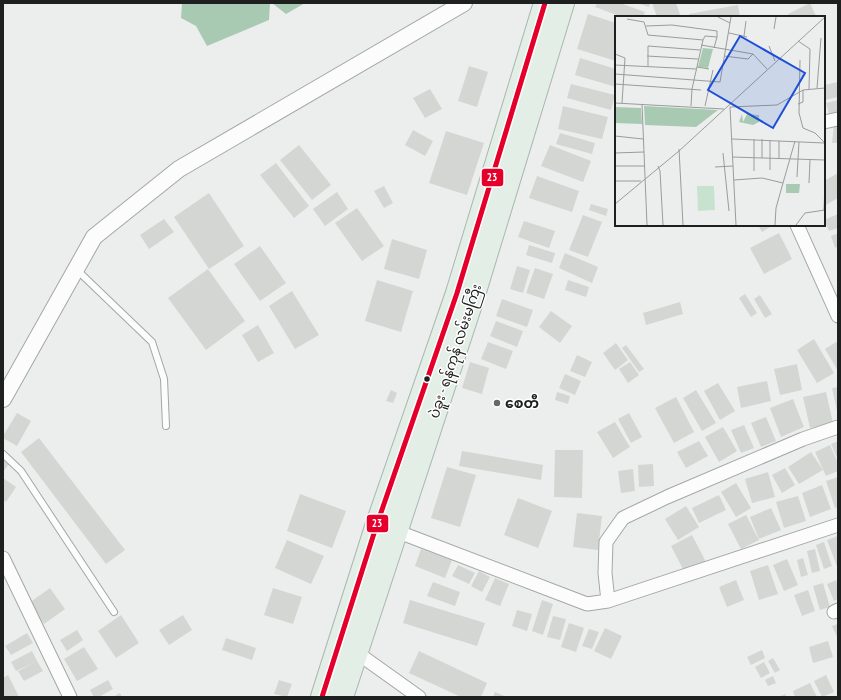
<svg xmlns="http://www.w3.org/2000/svg" width="841" height="700" font-family="'PT Sans Narrow','Noto Sans Myanmar',sans-serif">
  <style>
    .water { fill: #a8cab3 }
    .building { fill: #d4d6d4 }
    .lines { fill: none; stroke-linecap: round; stroke-linejoin: round }
    .service-casing { stroke: #a4a6a6; stroke-width: 8 }
    .minor-casing { stroke: #a4a6a6; stroke-width: 15 }
    .tertiary-casing { stroke: #a4a6a6; stroke-width: 18 }
    .trunk-casing { stroke: #a9b8af; stroke-width: 24 }
    .service { stroke: #fcfcfc; stroke-width: 6 }
    .minor { stroke: #fcfcfc; stroke-width: 13 }
    .tertiary { stroke: #fcfcfc; stroke-width: 16 }
    .trunk { stroke: #e2eee6; stroke-width: 22 }
    .bus-1-casing { stroke: #fff; stroke-width: 8 }
    .bus-1 { stroke: #e4002b; stroke-width: 5 }
    .bus-dot { fill: #1e201f; stroke: #fff; stroke-width: 1.5 }
    .poi-dot { fill: #666867; stroke: #fff; stroke-width: 1.5 }
    .labels { text-anchor: middle; stroke-width: 3; stroke-linejoin: round; paint-order: stroke }
    .street-label { font-size: 14px; fill: #1e201f; stroke: #fff }
    .poi-label { font-size: 14px; font-weight: bold; fill: #1e201f; stroke: #fff; text-anchor: start }
    .inset-road { fill: none; stroke: #9a9c9b; stroke-width: 1 }
    .view { fill: #1d4ed8; fill-opacity: 0.15; stroke: #1d4ed8; stroke-width: 2 }
    .inset-edge { fill: none; stroke: #1e201f; stroke-width: 2 }
    .line-badge { stroke: #fff; stroke-width: 1.5 }
    .badge-label { font-size: 11px; text-anchor: middle; font-weight: bold; fill: #fff }
  </style>
  <rect width="100%" height="100%" fill="#eceeed"/>
  <!-- water -->
  <path class="water" d="M182,3H270L269,20L207,46L196,26L181,18Z
    M272,3H305L286,14Z"/>
  <!-- building -->
  <path class="building" d="M597,3H620L645,12L643,17H622L595,7Z
    M637,3H650L649,7Z
    M652,3H676L681,17H657Z
    M810,3L816,16L789,17L788,14Z
    M738,5L740,17H689V14Z
    M588,14L616,23V61L577,49Z
    M580,58L616,69V87L575,75Z
    M469,66L488,72L477,107L458,101Z
    M838,82V97L825,100L824,85Z
    M571,84L615,95L611,110L567,98Z
    M430,89L442,109L425,118L413,98Z
    M838,100V116L830,118L826,103Z
    M563,106L608,117L602,139L558,129Z
    M834,124H838V143H832Z
    M413,130L433,141L425,156L405,145Z
    M446,131L484,143L467,195L429,183Z
    M560,133L595,143L592,154L556,144Z
    M299,145L331,185L312,200L280,160Z
    M550,145L591,161L583,182L541,166Z
    M276,163L309,206L294,218L260,175Z
    M838,173V198L824,206V181Z
    M537,176L579,191L572,212L529,198Z
    M384,186L393,203L384,208L374,191Z
    M337,192L348,209L325,226L313,209Z
    M209,193L244,246L209,269L174,217Z
    M591,204L608,209L606,216L589,210Z
    M357,208L384,246L362,261L335,223Z
    M838,214V228L829,231L824,220Z
    M583,215L602,222L588,257L569,250Z
    M164,219L174,232L149,249L140,235Z
    M524,221L555,231L549,248L518,237Z
    M758,225H773L762,232Z
    M779,233L792,259L764,274L750,248Z
    M838,233V246L835,248L831,236Z
    M392,239L427,250L419,279L384,269Z
    M529,245L555,253L552,263L526,255Z
    M260,246L286,283L260,301L234,264Z
    M565,253L598,267L592,283L559,268Z
    M517,266L530,270L523,293L510,289Z
    M535,268L553,274L544,299L526,293Z
    M208,269L245,321L206,350L168,298Z
    M377,280L413,291L401,332L365,321Z
    M568,280L589,287L586,297L565,290Z
    M292,291L319,335L295,349L269,306Z
    M745,294L757,313L751,317L739,298Z
    M760,295L772,314L765,318L754,299Z
    M502,299L533,310L527,327L496,316Z
    M680,302L683,314L646,325L643,313Z
    M551,311L572,326L560,343L539,327Z
    M496,321L523,331L517,347L490,336Z
    M258,325L274,353L258,362L242,335Z
    M814,339L834,373L817,383L797,350Z
    M838,341V371L825,349Z
    M488,342L513,351L506,369L481,359Z
    M616,343L628,360L615,370L603,353Z
    M626,345L644,369L639,372L622,348Z
    M577,355L592,362L585,377L570,371Z
    M470,362L489,368L482,394L462,388Z
    M630,362L639,375L628,383L619,369Z
    M797,364L802,390L780,395L774,369Z
    M565,374L581,381L575,395L559,388Z
    M767,381L771,401L741,408L737,387Z
    M718,383L735,411L720,420L704,391Z
    M838,387V411H837L832,388Z
    M391,390L397,393L393,403L386,401Z
    M696,390L716,423L702,431L683,398Z
    M557,392L570,396L568,404L555,400Z
    M826,392L833,423L810,428L803,397Z
    M676,397L694,432L674,443L655,408Z
    M793,399L804,427L781,437L770,408Z
    M17,413L31,421L17,446L3,438V436Z
    M629,413L642,437L631,443L618,419Z
    M766,417L776,441L761,447L751,423Z
    M615,422L630,447L613,458L597,432Z
    M744,425L754,448L741,453L731,430Z
    M723,427L737,451L719,462L705,437Z
    M39,438L125,550L106,564L21,452Z
    M699,441L708,456L686,468L677,452Z
    M838,441V460L831,444Z
    M830,445L838,463V471L826,476L815,452Z
    M555,450H583L582,498L554,497Z
    M462,451L543,465L541,480L459,466Z
    M811,452L823,470L799,484L788,467Z
    M3,460L9,464L3,472Z
    M653,464L654,486L639,487L638,465Z
    M447,467L476,475L460,527L431,518Z
    M785,468L795,485L782,493L772,475Z
    M633,469L635,491L621,493L618,471Z
    M768,472L775,497L752,503L745,479Z
    M838,477V507L835,508L826,481Z
    M3,478L16,487L6,502L3,500Z
    M736,483L751,508L736,517L721,492Z
    M822,485L831,509L810,517L802,493Z
    M300,494L346,511L332,548L287,531Z
    M719,495L726,510L699,523L692,508Z
    M798,496L806,521L784,528L776,502Z
    M518,498L552,511L538,548L504,535Z
    M686,506L699,527L678,540L665,519Z
    M771,508L781,530L759,539L750,517Z
    M577,513L602,516L598,550L573,547Z
    M746,515L759,540L741,549L728,524Z
    M692,535L706,562L685,573L671,546Z
    M838,536V569L827,540Z
    M287,540L324,556L311,584L275,568Z
    M824,542L832,566L824,569L816,545Z
    M421,549L452,560L445,578L415,566Z
    M815,549L820,571L812,573L807,551Z
    M803,558L808,575L801,577L797,560Z
    M787,559L798,585L784,591L773,565Z
    M458,565L475,573L469,584L452,576Z
    M768,565L778,594L759,600L750,571Z
    M479,571L490,577L482,592L471,586Z
    M495,578L509,584L500,606L485,600Z
    M736,580L744,600L727,607L719,587Z
    M836,580L838,586V599L834,601L827,584Z
    M433,582L460,592L455,606L427,596Z
    M823,583L830,607L820,610L813,586Z
    M50,588L65,609L44,624L29,603Z
    M273,588L302,597L293,624L264,615Z
    M808,590L815,611L802,616L794,595Z
    M410,600L485,623L477,646L403,623Z
    M542,600L553,604L543,635L532,631Z
    M517,610L532,614L527,631L512,626Z
    M121,615L139,643L116,658L98,631Z
    M183,615L192,630L169,645L159,630Z
    M553,616L566,619L560,640L547,637Z
    M569,623L584,628L576,652L561,647Z
    M838,624V639L832,626Z
    M605,628L622,636L611,659L594,651Z
    M589,629L599,632L592,649L582,646Z
    M77,630L83,640L67,651L60,640Z
    M27,633L33,643L11,655L5,646Z
    M226,638L256,648L252,660L222,650Z
    M828,641L833,657L813,663L809,647Z
    M84,647L98,669L77,681L64,659Z
    M762,650L765,658L751,665L747,657Z
    M32,651L37,661L16,671L11,662Z
    M419,651L487,683L481,697H461L409,673Z
    M773,658L780,670L775,673L768,661Z
    M37,661L43,671L24,681L18,671Z
    M764,662L770,673L761,678L755,667Z
    M8,675L19,697H3V678Z
    M826,675L834,692L822,697L814,681Z
    M773,676L776,683L768,686L765,680Z
    M108,680L113,689L99,697H94L90,690Z
    M279,680L292,684L287,697L274,694Z
    M810,683L817,697H795L793,691Z
    M495,692L507,697H493Z
    M120,693L122,697H113Z
    M785,694L787,697H778Z"/>
  <g class="lines">
    <defs>
      <path id="service" d="M77,270L152,342L164,379L166,426
        M3,454L21,471L114,612"/>
      <path id="minor" d="M824,122L838,119
        M797,225L838,316
        M396,531L587,604L608,601L838,525
        M3,558L70,697
        M608,601L605,573L606,542L623,518L667,497L803,439L838,427
        M834,612L838,610
        M356,652L419,697"/>
      <path id="tertiary" d="M3,399L94,237L179,169L464,3"/>
      <path id="trunk" d="M322,697L376,527L457,293L545,3
        M342,697L473,298L563,3"/>
    </defs>
    <!-- service casing -->
    <use href="#service" class="service-casing"/>
    <!-- minor casing -->
    <use href="#minor" class="minor-casing"/>
    <!-- tertiary casing -->
    <use href="#tertiary" class="tertiary-casing"/>
    <!-- trunk casing -->
    <use href="#trunk" class="trunk-casing"/>
    <!-- service -->
    <use href="#service" class="service"/>
    <!-- minor -->
    <use href="#minor" class="minor"/>
    <!-- tertiary -->
    <use href="#tertiary" class="tertiary"/>
    <!-- trunk -->
    <use href="#trunk" class="trunk"/>
    <defs>
      <path id="bus-1" d="M322,697L376,527L457,293L545,3"/>
    </defs>
    <!-- bus-1 casing -->
    <use href="#bus-1" class="bus-1-casing"/>
    <!-- bus-1 -->
    <use href="#bus-1" class="bus-1"/>
  </g>
  <!-- markers -->
  <circle class="bus-dot" cx="427" cy="379" r="3.5"/>
  <circle class="poi-dot" cx="497" cy="403" r="4"/>
  <g class="labels">
    <!-- street labels -->
    <g class="street-label">
      <text transform="translate(455 351) rotate(-72)" y="5">ပဲခူး - ရန်ကုန် လမ်းမကြီး</text>
    </g>
    <!-- poi labels -->
    <g class="poi-label">
      <text x="505" y="408">စေတီ</text>
    </g>
  </g>
  <!-- overview -->
  <g transform="translate(615 16)">
    <rect width="210" height="210" fill="#eceeed"/>
    <path d="M82,170H99L100,194L83,195Z" fill="#c8e2d0"/>
    <path d="M88,32L98,33L93,52L83,51ZM29,90L103,94L81,111L30,109ZM0,91L26,92L27,108L0,107ZM127,98L128,106L132,98L144,99V106L138,109L124,106ZM171,168H185L184,177H171Z" fill="#a8cab3"/>
    <path class="inset-road" d="M103,1L115,7M12,3L29,6L33,19L88,24L77,73L76,90M31,10L57,9L102,15V21M159,13L161,1M114,17L132,21M129,20L131,5M88,24L90,20L102,21L99,32M183,25L195,33L194,73M86,29L138,38L152,53M154,30L160,45M0,38L10,42L7,87M32,40L83,43M109,40L133,43L138,38M185,44L184,97L188,112L200,117L210,127M0,49L81,53M33,50V30L85,34M82,51L94,53M0,58L105,66L116,1M0,68L86,74M202,72L206,22M0,87L109,93M27,88L32,209M183,88L188,86V74M90,90L98,54M115,91L121,209M115,91L162,89L188,74L210,72M0,120L28,123M117,123L209,127M139,123V155M64,133L68,209M0,137L29,136M108,137L114,195M117,141L210,144M147,142V123M164,143V125M0,150H30M43,150L45,155L48,209M100,151L118,150M155,154V124M182,161L184,126M119,164L147,162L168,167L161,192L160,209M0,165H26M168,167L180,125M194,167L195,144M0,188L64,135L210,1M209,194L210,168M181,209L190,197L210,194"/>
    <path class="view" d="M125,20L190,57L158,112L93,74Z"/>
    <rect width="210" height="210" class="inset-edge"/>
  </g>
  <g class="line-badge">
    <rect x="481" y="168" width="23" height="19" rx="4" fill="#e4002b"/>
    <rect x="366" y="514" width="23" height="19" rx="4" fill="#e4002b"/>
  </g>
  <g class="badge-label">
    <text x="492" y="181">23</text>
    <text x="377" y="527">23</text>
  </g>
  <!-- border -->
  <rect width="841" height="700" fill="none" stroke="#1e201f" stroke-width="8"/>
</svg>
